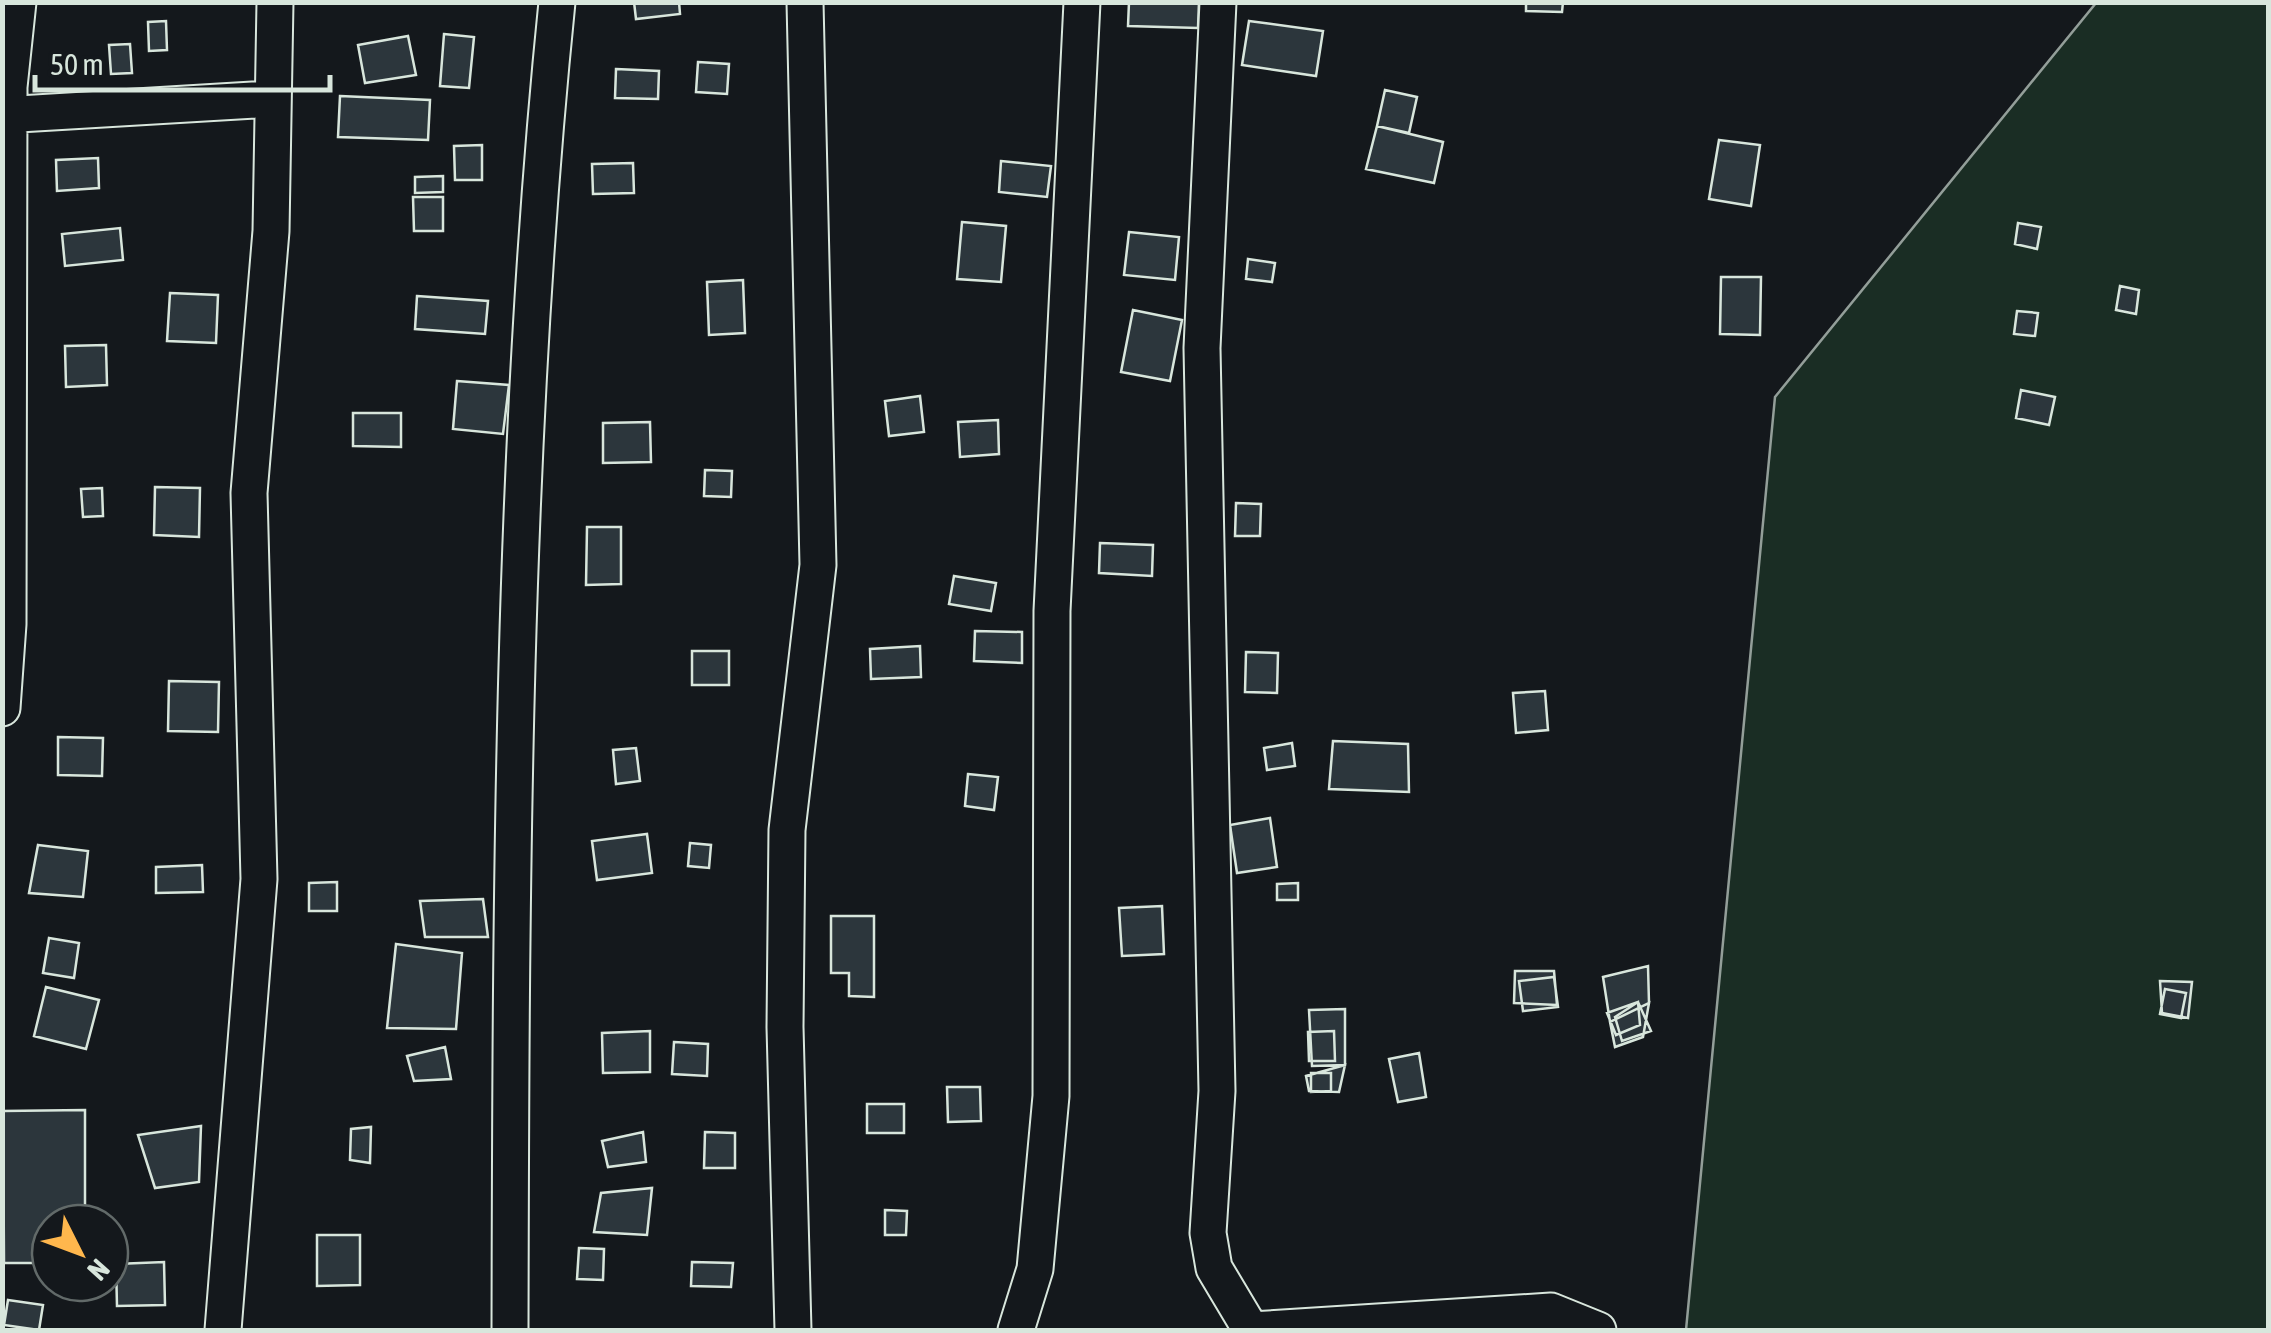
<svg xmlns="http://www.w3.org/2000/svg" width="2271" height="1333" font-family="'Asap Condensed',sans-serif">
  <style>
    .green { fill: #1a2d24; stroke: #939e99; stroke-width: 2.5 }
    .building { fill: #2c363c; stroke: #d8e6dc; stroke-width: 2.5 }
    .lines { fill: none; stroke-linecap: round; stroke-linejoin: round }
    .minor-casing { stroke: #d8e6dc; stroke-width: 39 }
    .minor { stroke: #14181c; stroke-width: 35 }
  </style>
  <rect width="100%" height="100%" fill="#14181c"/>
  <!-- green -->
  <path class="green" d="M2096,3H2268V1330H1686L1775,397Z"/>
  <!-- building -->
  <path class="building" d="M634,2H679L680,14L636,19Z
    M1129,2H1199L1198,28L1128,26Z
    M1526,2H1563L1562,12L1526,11Z
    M166,21L167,50L149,51L148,22Z
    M1249,21L1323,31L1316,76L1242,65Z
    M444,34L474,37L469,88L440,86Z
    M408,36L416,75L365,83L358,45Z
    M130,44L132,73L111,74L109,45Z
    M698,62L729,64L727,94L696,92Z
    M616,69L659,71L658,99L615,98Z
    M1385,90L1417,97L1409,133L1377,126Z
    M340,96L430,100L428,140L338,137Z
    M1377,126L1443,142L1434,183L1366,169Z
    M1719,140L1760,145L1751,206L1709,199Z
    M482,145V180H455L454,146Z
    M98,158L99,188L57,191L56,160Z
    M1001,161L1051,166L1047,197L999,192Z
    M633,163L634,193L593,194L592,164Z
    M443,176V192L415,193V177Z
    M413,197H443V231H414Z
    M962,222L1006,226L1001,282L957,279Z
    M2018,223L2041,227L2037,249L2015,244Z
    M120,228L123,260L65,266L62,234Z
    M1129,232L1179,237L1175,280L1124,275Z
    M1248,259L1275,263L1272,282L1246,279Z
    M1721,277H1761L1760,335L1720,334Z
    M743,280L745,333L709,335L707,282Z
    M2120,286L2139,290L2136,314L2116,310Z
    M170,293L218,295L216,343L167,341Z
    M417,296L488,301L485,334L415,329Z
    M1133,310L1182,320L1170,381L1121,372Z
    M2017,311L2038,313L2035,336L2014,334Z
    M106,345L107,385L66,387L65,346Z
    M457,381L509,385L503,434L453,429Z
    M2021,390L2055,397L2049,425L2016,418Z
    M920,396L924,432L889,436L885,401Z
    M353,413H401V447L353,446Z
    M998,420L999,454L960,457L958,422Z
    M650,422L651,462L603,463V423Z
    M705,470L732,471L731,497L704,496Z
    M155,487L200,488L199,537L154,535Z
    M102,488L103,516L83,517L81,489Z
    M1236,503L1261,504L1260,536H1235Z
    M587,527H621V584L586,585Z
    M1100,543L1153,545L1152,576L1099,573Z
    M954,576L996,583L991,611L949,604Z
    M975,631L1022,632V663L974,661Z
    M920,646L921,677L871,679L870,649Z
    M692,651H729V685H692Z
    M1246,652L1278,653L1277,693L1245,692Z
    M169,681L219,682L218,732L168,731Z
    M1545,691L1548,730L1516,733L1513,693Z
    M58,737L103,738L102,776L58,775Z
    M1333,741L1408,744L1409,792L1329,789Z
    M1292,743L1295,766L1267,770L1264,748Z
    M636,748L640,781L616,784L613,750Z
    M968,774L998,777L994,810L965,806Z
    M1270,818L1277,867L1237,873L1230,825Z
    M647,834L652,873L597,880L592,841Z
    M690,843L711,845L709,868L688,866Z
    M38,845L88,851L83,897L29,893Z
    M202,865L203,892L156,893V867Z
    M337,882V911H309V883Z
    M1298,883V900H1277V884Z
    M483,899L488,937H425L420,901Z
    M1162,906L1164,954L1122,956L1119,908Z
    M831,916H874V997L849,996V973H831Z
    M49,938L79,943L74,978L43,973Z
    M396,944L462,953L456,1029L387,1028Z
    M1648,966L1649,1003L1610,1022L1603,977Z
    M1515,971H1554L1557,1005L1514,1003Z
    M1554,977L1558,1007L1523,1011L1519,981Z
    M2160,981L2192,982L2188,1018L2162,1013Z
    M46,987L99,1000L86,1049L34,1036Z
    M2165,989L2186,993L2181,1018L2160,1014Z
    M1638,1002L1651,1031L1622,1041L1615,1017Z
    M1638,1002L1640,1025L1616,1035L1607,1013Z
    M1649,1003L1643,1037L1615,1047L1610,1022Z
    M1345,1009V1065L1312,1066L1309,1010Z
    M650,1031V1072L603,1073L602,1033Z
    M1334,1031L1335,1061H1309L1308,1032Z
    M674,1042L708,1044L707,1076L672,1074Z
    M445,1047L451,1079L414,1081L407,1056Z
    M1419,1053L1426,1097L1398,1102L1389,1059Z
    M1345,1065L1339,1092L1309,1091L1306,1076Z
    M1311,1073H1331V1091L1311,1092Z
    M947,1087H980L981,1121L948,1122Z
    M867,1104H904V1133H867Z
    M85,1110V1223H50V1263H4L3,1111Z
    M201,1126L199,1182L155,1188L138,1135Z
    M371,1127L370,1163L350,1160L351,1129Z
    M643,1132L646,1162L608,1167L602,1141Z
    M705,1132L735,1133V1168H704Z
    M652,1188L647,1235L594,1232L601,1193Z
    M885,1210L907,1211L906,1235H885Z
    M317,1235H360V1285L317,1286Z
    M579,1248L604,1249L603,1280L577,1279Z
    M164,1262L165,1305L117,1306L116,1264Z
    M692,1262L733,1263L731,1287L691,1286Z
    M8,1300L43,1305L39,1330L4,1325Z"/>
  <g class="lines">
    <defs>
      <path id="minor" d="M1218,2L1202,348L1217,1091L1208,1233L1214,1268L1251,1330
        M2,115L271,99
        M2,708L8,624L9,87L18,2
        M223,1330L259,879L249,493L271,231L275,2
        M510,1330C511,888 512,443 557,2
        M793,1330L785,1027L787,830L818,565L805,2
        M1016,1330L1035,1269L1051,1096L1052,611L1082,2
        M1251,1330L1551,1311L1598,1330"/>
    </defs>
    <!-- minor casing -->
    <use href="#minor" class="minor-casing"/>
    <!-- minor -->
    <use href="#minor" class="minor"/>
  </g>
  <!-- border -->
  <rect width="2271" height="1333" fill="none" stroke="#d8e6dc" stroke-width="10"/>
  <!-- north arrow -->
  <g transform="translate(80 1253) rotate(132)"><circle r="48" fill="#14181c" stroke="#626a69" stroke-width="2.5"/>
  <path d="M0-8L18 38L0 25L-18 38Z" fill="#ffb74d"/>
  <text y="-15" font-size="28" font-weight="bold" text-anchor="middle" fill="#d8e6dc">N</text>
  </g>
  <!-- scale -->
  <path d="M35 75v15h295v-15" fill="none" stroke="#d8e6dc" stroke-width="5"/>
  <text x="50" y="75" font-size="30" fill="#d8e6dc" stroke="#14181c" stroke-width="8" paint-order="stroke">50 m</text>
</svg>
